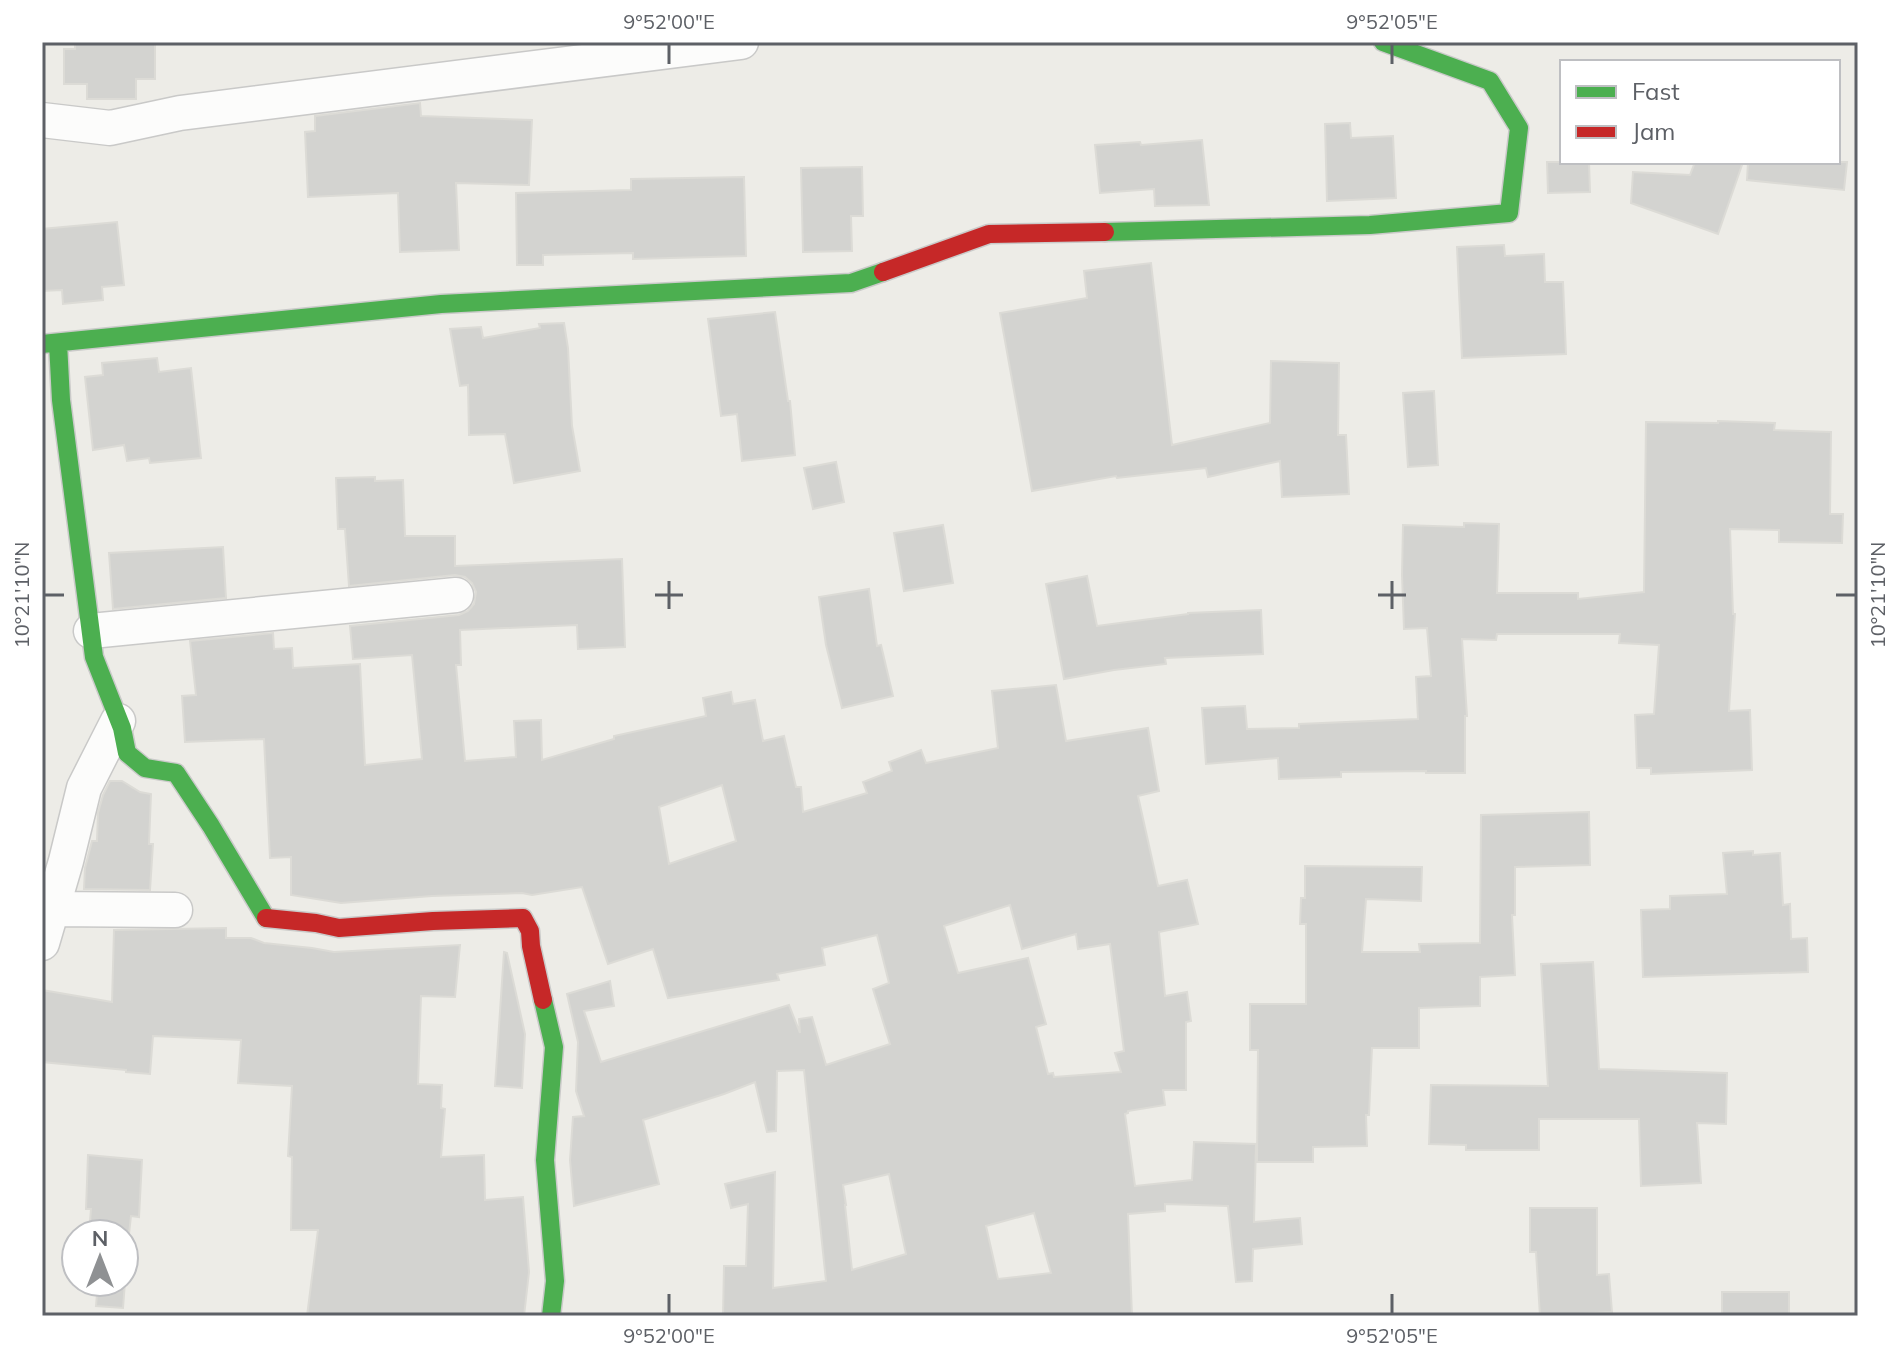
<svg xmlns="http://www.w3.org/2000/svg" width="1900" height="1358" font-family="Mulish,sans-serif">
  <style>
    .building { fill: #d3d3d0; stroke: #dcdbd6; stroke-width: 2; fill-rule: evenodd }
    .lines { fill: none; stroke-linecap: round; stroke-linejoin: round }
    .street-casing { stroke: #c9c9c8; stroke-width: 37 }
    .fast-casing { stroke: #cacac9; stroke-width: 21 }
    .jam-casing { stroke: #cacac9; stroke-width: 21 }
    .street { stroke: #fcfcfb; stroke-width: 34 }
    .fast { stroke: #4caf50; stroke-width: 18 }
    .jam { stroke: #c62828; stroke-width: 18 }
    .ticks { fill: none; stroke: #5d6066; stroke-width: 3 }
    .neatline { fill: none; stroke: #5d6066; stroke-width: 3 }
    .ticks-label { font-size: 20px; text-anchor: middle; fill: #5d6066 }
  </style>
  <rect width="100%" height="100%" fill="#edece7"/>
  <!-- building -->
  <path class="building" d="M75,42H155V79H136V99H87V84H64V49H75Z
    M420,103L421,116L532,120L529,185L456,183L459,250L400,252L398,193L308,197L305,132L315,131V116Z
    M1350,123L1351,138L1393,136L1396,198L1327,201L1325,124Z
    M1202,140L1209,205L1155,206L1154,189L1100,193L1095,145L1140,142L1141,145Z
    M1547,162H1589L1590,192L1548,193Z
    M1695,162H1743L1718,234L1631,203L1633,172L1690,175Z
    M1748,162H1847L1844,190L1747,180Z
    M862,167L863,216H851L852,251L803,252L801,168Z
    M744,177L746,256L633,259V253L543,255V265H517L516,193L631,190V179Z
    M117,222L124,285L102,287L103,300L63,304L62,290L42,291V229Z
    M1504,245L1505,256L1544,254L1545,282H1563L1566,354L1462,358L1457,247Z
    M1151,263L1172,445L1270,423L1271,361L1339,363L1338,435H1346L1349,494L1282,497L1280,461L1208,477L1206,468L1117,478L1116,476L1032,491L1000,313L1087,298L1084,271Z
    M775,312L788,401H790L795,455L742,461L737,414L721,416L708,319Z
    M564,323L568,348L572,426L580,471L514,483L505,434L469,435L468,385L460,386L450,329L481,327L483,338L540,328L539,324Z
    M157,358L159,372L191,368L201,458L150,463L149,458L127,461L124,445L93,450L85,377L103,375L102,363Z
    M1434,391L1438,465L1408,467L1403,393Z
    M1718,421L1775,423L1774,430L1831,432L1830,514H1843L1842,543L1779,542V530L1730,529L1733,614H1735L1729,711L1750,710L1752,770L1651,774V768H1637L1635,715L1654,714L1659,645L1619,643L1620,634H1497L1496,640L1462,639L1467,716H1465V773H1426V771L1341,772V777L1279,779L1278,758L1206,764L1202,708L1245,706L1247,729L1299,728V724L1418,719L1416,677L1431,676L1427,628L1404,629L1402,575L1403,525L1464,527V523L1499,524L1497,593H1578V599L1644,592L1646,422L1718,423Z
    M836,462L844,502L813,509L804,468Z
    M375,477V481L403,480L405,536H455V566L622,559L625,647L578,649L577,625L460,630L461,665H456L465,761L516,757L514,721L541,720L542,760L614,739V736L706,716L703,698L731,692L733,704L755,700L763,741L784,736L796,787H801L803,812L867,793L863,782L892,771L889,762L921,750L926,763L998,748L992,691L1056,685L1066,741L1148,728L1159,791L1138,796L1158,886L1187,880L1198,924L1159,932L1165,996L1187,992L1191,1021L1186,1022V1090H1163L1165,1105L1128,1111V1113L1125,1114L1135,1186L1192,1180L1194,1142L1256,1144L1254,1222L1300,1218L1302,1244L1253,1249L1252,1281L1236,1282L1228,1206L1165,1204V1211L1128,1214L1132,1316H723L724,1266H746L748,1204L731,1208L725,1184L775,1172L773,1288L826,1281L804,1070L777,1071L776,1131L767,1132L755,1082L724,1094L643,1120L659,1184L574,1206L570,1160L573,1117L584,1116L576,1091L578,1042L567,994L610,981L614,1006L584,1011L601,1062L789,1005L800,1033L799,1019L812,1017L826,1065L890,1044L873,989L889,983L877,935L822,948L825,965L777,974L779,980L668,998L653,949L608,964L582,887L532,895L522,893L432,896L341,903L291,895V857L270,858L264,739L185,742L182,696L196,695L190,641L273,633L274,649L292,648L293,668L360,664L365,765L422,759L412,655L353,659L350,626L459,615L468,611L474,604L476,592L472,583L465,577L455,575L349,586L345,529H338L336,478ZM722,785L736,841L669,864L659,807ZM1010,905L1022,949L1076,934L1078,949L1110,944L1124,1051L1115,1053L1121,1072L1054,1077L1053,1073L1048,1074L1036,1027L1046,1024L1028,958L958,973L944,926ZM889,1174L906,1254L852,1270L845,1205H846L843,1185ZM1034,1213L1051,1273L998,1279L986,1226Z
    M943,525L953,583L904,591L894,533Z
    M223,547L226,598L113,609L109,553Z
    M1087,576L1097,626L1188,614V613L1261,610L1263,654L1165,658L1166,664L1114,670L1064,679L1046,584Z
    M869,589L877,646L881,645L893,696L842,708L826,645L819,597Z
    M110,781H122L140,792L151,794L149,844H153L150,890L84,889L85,868L92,841H97L98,813L103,795Z
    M1589,812L1590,865L1515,867V915H1512L1515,975L1480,977V1006L1419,1008V1048H1372L1369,1115H1366L1367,1146L1313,1147V1162H1257L1258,1050H1250V1004H1306V924H1300L1301,898H1305V866L1422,867L1421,901L1366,899L1362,952H1420L1419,944L1480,943L1481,815Z
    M1753,851V855L1780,853L1783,905L1790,904L1791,939L1807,938L1808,972L1643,977L1641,910L1670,909V896L1727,894L1723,853Z
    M226,928V938H251L264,943L312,948L334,952L460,945L455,997L421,996L418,1084L442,1085L441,1108L445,1109L441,1157L484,1155L485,1200L523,1197L529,1272L524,1316H307L318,1230H291L292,1157L288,1156L292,1086L238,1083L241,1040L153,1036L150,1074L126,1072V1070L42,1062V990L112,1002L114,930Z
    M504,952L507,953L525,1034L522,1088L495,1086Z
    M1593,962L1599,1069L1727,1073L1726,1124L1697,1123L1701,1183L1641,1186L1639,1119H1539V1150H1466V1145L1429,1144L1431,1085L1548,1086L1541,964Z
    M88,1155L142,1160L139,1217L131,1216L129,1234H89L91,1209H86Z
    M1530,1208H1597V1275L1609,1274L1612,1312L1540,1316L1536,1252H1530Z
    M98,1282H125L123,1308L96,1306Z
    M1722,1292H1789V1316H1722Z"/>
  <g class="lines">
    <defs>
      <path id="street" d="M42,120L110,128L180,113L741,42
        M91,631L456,595
        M51,909L175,910
        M42,943L66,861L84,788L118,721"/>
      <path id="fast" d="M1105,232L1370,225L1509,213L1519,128L1490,81L1383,42
        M58,343L61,400L94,657L122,728L127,753L145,768L176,773L211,826L266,918
        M42,344L441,304L851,283L883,272
        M543,1000L554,1047L545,1160L555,1281L551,1316"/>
      <path id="jam" d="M883,272L989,234L1105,232
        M266,918L316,923L339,928L433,921L523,918L530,931L531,946L543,1000"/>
    </defs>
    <!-- street casing -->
    <use href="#street" class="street-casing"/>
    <!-- fast casing -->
    <use href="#fast" class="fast-casing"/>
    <!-- jam casing -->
    <use href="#jam" class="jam-casing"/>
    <!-- street -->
    <use href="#street" class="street"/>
    <!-- fast -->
    <use href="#fast" class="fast"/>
    <!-- jam -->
    <use href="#jam" class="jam"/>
  </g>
  <!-- ticks -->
  <path class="ticks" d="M669,44V64M1392,44V64M669,581V609M1392,581V609M44,595H64M655,595H683M1378,595H1406M1836,595H1856M669,1294V1314M1392,1294V1314"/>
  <!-- border -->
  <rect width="1900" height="1358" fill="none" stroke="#ffffff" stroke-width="88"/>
  <!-- legend -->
  <rect x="1560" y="60" width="280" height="104" fill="#ffffff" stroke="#bebfc2" stroke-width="2"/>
  <rect x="1576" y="86" width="40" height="12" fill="#4caf50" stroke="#bebfc2" stroke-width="2"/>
  <text x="1632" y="100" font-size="24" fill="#5d6066">Fast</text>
  <rect x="1576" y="126" width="40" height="12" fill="#c62828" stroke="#bebfc2" stroke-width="2"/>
  <text x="1632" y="140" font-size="24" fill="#5d6066">Jam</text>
  <!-- north arrow -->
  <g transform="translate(100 1258)"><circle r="38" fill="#ffffff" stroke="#bebfc2" stroke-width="2"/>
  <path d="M0-6L14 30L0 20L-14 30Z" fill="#8f9193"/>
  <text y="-12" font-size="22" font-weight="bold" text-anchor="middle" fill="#5d6066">N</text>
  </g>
  <rect x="44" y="44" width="1812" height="1270" class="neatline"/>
  <g class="ticks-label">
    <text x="669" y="29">9°52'00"E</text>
    <text x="1392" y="29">9°52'05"E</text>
    <text transform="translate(22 595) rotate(-90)" y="7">10°21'10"N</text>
    <text transform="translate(1878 595) rotate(-90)" y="7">10°21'10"N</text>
    <text x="669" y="1343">9°52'00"E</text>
    <text x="1392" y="1343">9°52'05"E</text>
  </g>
</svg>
